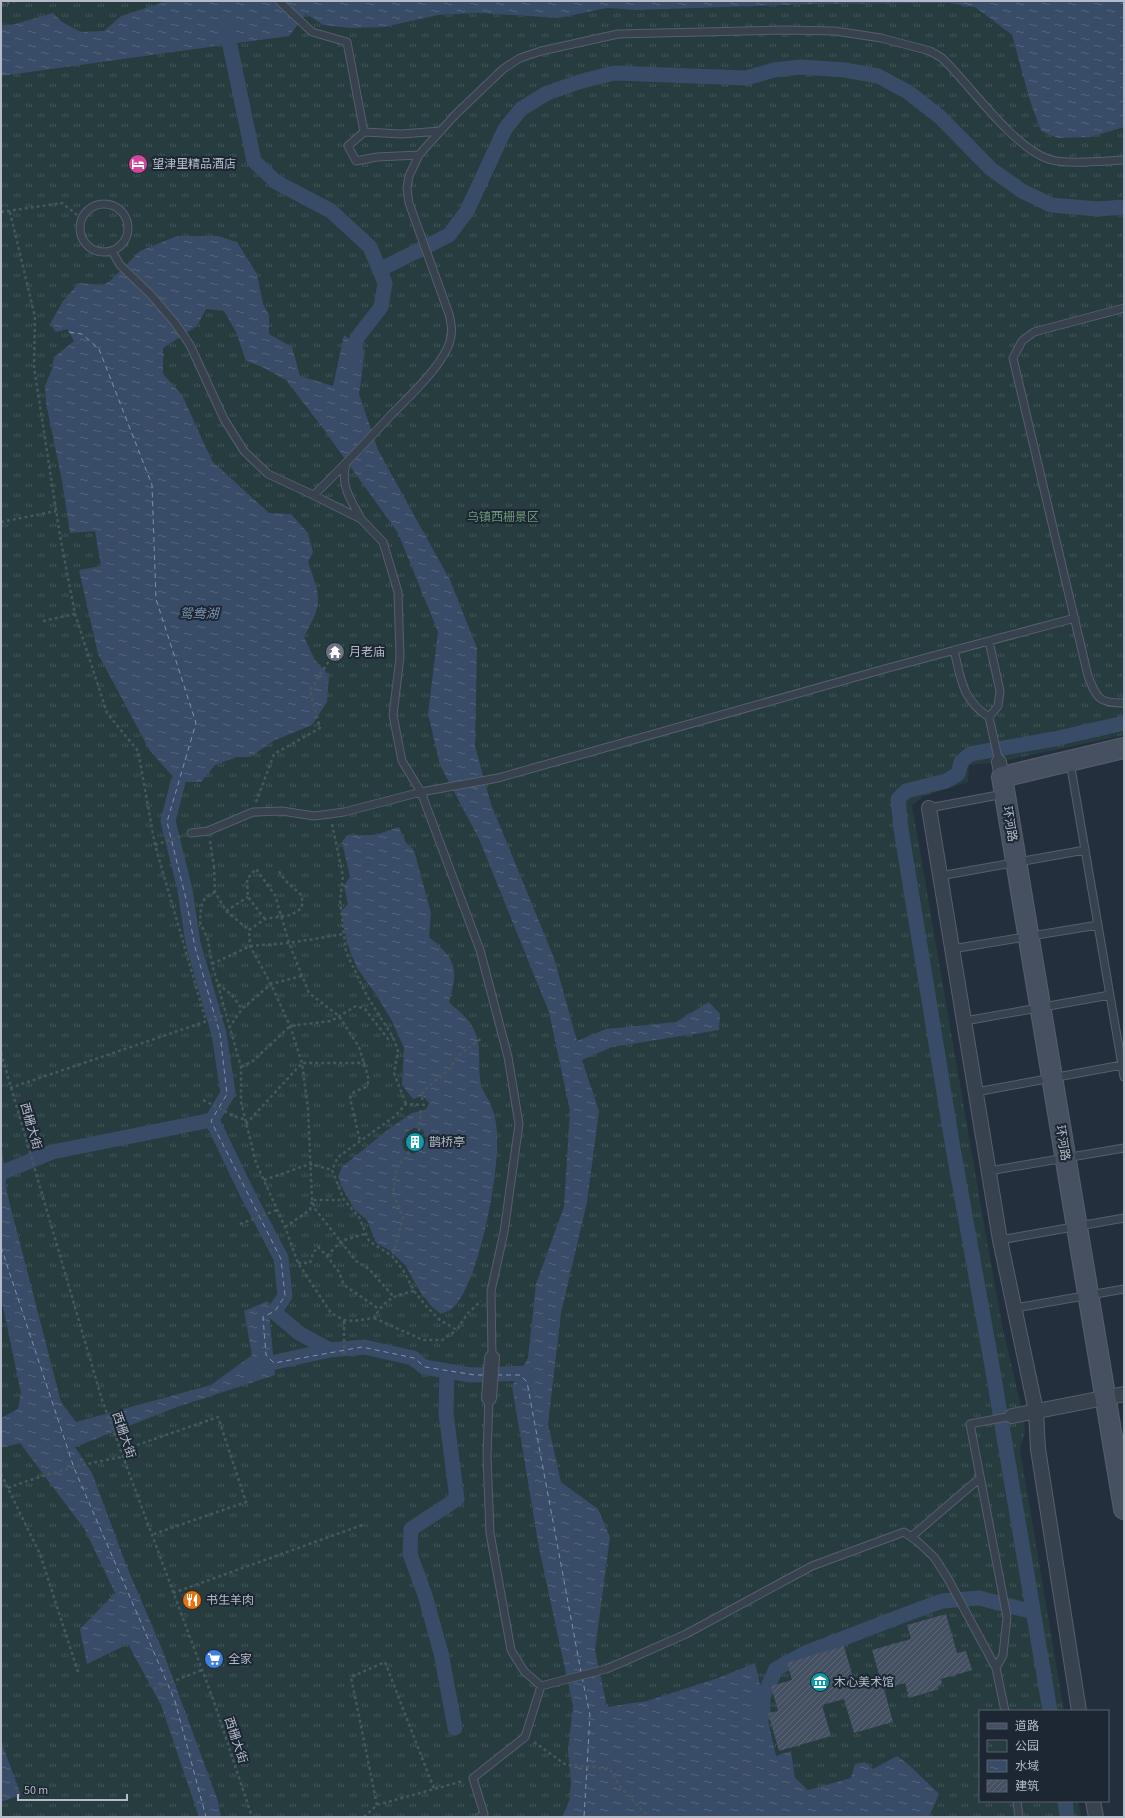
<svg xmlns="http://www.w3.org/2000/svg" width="1125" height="1818" font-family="'Source Sans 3','Noto Sans SC',sans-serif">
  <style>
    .park { fill: url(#park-tufts) }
    .water { fill: url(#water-ripples); fill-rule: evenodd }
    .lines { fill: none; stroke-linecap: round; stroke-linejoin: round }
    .canal { stroke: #394c67; stroke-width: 15 }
    .ferry { stroke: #7c92b1; stroke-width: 1; stroke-dasharray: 5 4; stroke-linecap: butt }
    .building { fill: url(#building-hatch) }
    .lane-casing { stroke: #565f6c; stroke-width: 9 }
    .street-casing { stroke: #565f6c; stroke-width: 16 }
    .secondary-casing { stroke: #565f6c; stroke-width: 22 }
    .path { stroke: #44595c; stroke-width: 2.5; stroke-dasharray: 3 3; stroke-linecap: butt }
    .lane { stroke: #38414e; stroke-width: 7 }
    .street { stroke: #38414e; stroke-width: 14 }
    .secondary { stroke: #465061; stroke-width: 20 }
    .labels { text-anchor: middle; stroke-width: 4; stroke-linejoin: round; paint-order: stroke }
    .poi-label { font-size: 12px; fill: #b4bcc9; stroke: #1d2633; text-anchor: start }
    .park-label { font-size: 12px; fill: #6b9a76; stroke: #1d2633 }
    .street-label { font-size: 12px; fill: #b4bcc9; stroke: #1d2633 }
    .water-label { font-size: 13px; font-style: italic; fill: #7c92b1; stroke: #1d2633 }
  </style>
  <defs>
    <pattern id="park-tufts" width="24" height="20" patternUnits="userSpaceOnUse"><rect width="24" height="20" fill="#263c3f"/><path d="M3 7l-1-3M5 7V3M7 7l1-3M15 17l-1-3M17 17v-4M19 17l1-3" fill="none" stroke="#435659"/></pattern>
    <pattern id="water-ripples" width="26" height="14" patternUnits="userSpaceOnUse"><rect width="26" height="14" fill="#394c67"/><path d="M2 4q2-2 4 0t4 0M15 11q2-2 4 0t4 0" fill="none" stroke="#53647b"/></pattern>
    <pattern id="building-hatch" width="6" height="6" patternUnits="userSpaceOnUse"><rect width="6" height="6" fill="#455162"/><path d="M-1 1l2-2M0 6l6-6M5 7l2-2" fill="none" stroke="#5d6877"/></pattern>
  </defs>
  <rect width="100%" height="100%" fill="#242f3e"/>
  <!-- park -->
  <path class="park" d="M1,1H295L384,27L438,15L478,13L559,18L607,8L636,10L817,4L947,3L975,7L1012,35L1030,101L1041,131L1091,137L1124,127V735L999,762L969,765L968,782L924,796L912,805L985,1230L1003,1330L1023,1414L1025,1431L1020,1450L1064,1711H980V1801H1078L1081,1817H1Z"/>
  <!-- water -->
  <path class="water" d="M167,1H1124V127L1091,137L1058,138L1041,131L1030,101L1012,35L975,7L947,3L817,4L636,10L607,8L559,18L478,13L438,15L384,27L352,28L323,25L306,14L289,36L1,76V26L15,24L53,13L62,22L81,32L104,31L121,16Z
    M177,236H218L237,242L257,274L263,304L269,315V334L292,347L300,376L333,386L344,335L365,350L359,394L378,450L450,580L477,648L475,746L491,804L554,958L577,1041L606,1029L676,1022L709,1002L720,1014L719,1030L612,1047L582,1060L599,1111L587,1202L561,1313L548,1424L561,1482L598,1509L610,1537L595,1650L607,1707L647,1701L718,1678L755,1663L776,1756L791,1751L795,1778L808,1790L851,1778L855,1764L865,1762L873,1769L897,1756L909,1765L939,1794L929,1817H562L569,1802L571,1782L568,1750L573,1706L539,1548L512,1386L528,1358L536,1284L564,1207L570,1111L549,1012L479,839L440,765L428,714L438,632L398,533L322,427L286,380L262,367L246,361L236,332L224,311L206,309L197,326L163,348V374L182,395L212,461L269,513L291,514L308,533L313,552L308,562C321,599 323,602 304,637L315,660L329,675L327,702L312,725L275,740L250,757H237L215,765L201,782H178L150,751L98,654L79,570L101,566L95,531L70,533L62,481L46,403L45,386L52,369L54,357L74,341L67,329L56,332L50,324L63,301L79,283L103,285L110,281L140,251Z
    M399,827L406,843L414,850L431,913L429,937C456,960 459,967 449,1002C457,1010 468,1017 473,1028C483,1045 477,1066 481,1084C482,1090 486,1095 489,1101C494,1111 497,1124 497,1136C499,1174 480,1279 454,1307C452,1310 445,1312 441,1314L431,1306L417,1287L406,1266L389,1250L376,1243L367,1220L354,1209L344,1191L338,1177L342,1167L390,1128L412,1113L426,1110L429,1103L423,1096L413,1099L402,1085L404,1048L392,1021L377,996L357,968L347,943L341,911L348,904L344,885L350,877L342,842L347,835H375ZM414,1128L422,1129L427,1138L423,1149L413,1154L404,1150L402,1141L407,1132Z
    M1,1140L7,1193L61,1402L76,1422L211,1385L252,1355L244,1311L268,1301L275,1375L177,1407L75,1447L92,1473L127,1567L162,1649L218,1801L221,1817H199L161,1705L128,1644L87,1664L80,1629L115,1593L85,1530L20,1443L1,1448V1418L18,1409L21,1393L1,1297Z
    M1,1741L21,1795L1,1802Z"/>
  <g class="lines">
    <!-- canal -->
    <path class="canal" d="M227,31L254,161L276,182L331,211L370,247L385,283L381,307L357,338L352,363
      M379,270L449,235L467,211L505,129L521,109L547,93L582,81L614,73L746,78L774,70L801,67L845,70L878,76L908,92L940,117L991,169L1022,191L1051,205L1098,209L1124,207
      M212,1120L247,1193L281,1258L285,1296L274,1312L299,1333L330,1350L364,1347L413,1358L424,1367L470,1375L529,1373
      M1,1173L52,1152L212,1120L228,1093L219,1034L193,943L185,890L168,821L178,782
      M255,1368L262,1365L330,1350
      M447,1371L446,1413L457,1499L411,1529L410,1554L425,1595L441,1653L455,1728
      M1050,1711L992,1366L953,1148L901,829L898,799L906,791L946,781L958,774L961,762L970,754L1054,739L1124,723
      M763,1716V1697L776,1669L805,1653L904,1615L942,1601L979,1598L1033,1612
      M1065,1801L1067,1817"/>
    <!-- ferry -->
    <path class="ferry" d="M69,332L82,334L99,349L152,485L156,599L196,723L167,822L186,899L195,947L220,1034L227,1094L211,1121L281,1259L285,1296L275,1311L263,1317L266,1355L274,1363L362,1347L414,1358L425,1367L475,1375H484
      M1,1247L74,1468L175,1701L206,1817
      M497,1375H520L527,1382L581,1672
      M582,1677L590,1715L584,1817"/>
  </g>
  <!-- building -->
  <path class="building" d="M417,1134L422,1140L421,1146L414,1149L409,1143L410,1138Z
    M946,1614L957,1653L966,1651L972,1670L941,1679L942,1684L937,1686L939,1689L909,1698L905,1683L884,1689L893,1722L854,1733L844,1699L822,1705L831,1736L779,1751L768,1713L778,1711L771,1686L792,1680L787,1663L844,1646L856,1688L881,1681L872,1650L911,1639L907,1625Z"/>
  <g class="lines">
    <defs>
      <path id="lane" d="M279,1L312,32L347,42L364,132L401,134L441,131
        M364,132L348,146L356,161L377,157L419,155
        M80 228a24 24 0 1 1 48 0a24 24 0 1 1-48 0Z
        M112,251L120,265L152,296L175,323L190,345L224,419L244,451L268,474L309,493L361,519L383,542L398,592L400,657L393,715L402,761L421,792L480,950L508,1057L519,1124L504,1232L491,1291L492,1358
        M1124,308L1034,332L1022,341L1013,358L1088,676C1097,699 1099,703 1124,703
        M346,464C340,486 351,500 361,519
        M314,495C341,469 366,442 392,414C410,396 443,365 450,341C453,331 451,323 449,314L409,203L407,188L409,176L419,155L425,148L456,114L503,69L520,58L541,51L618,34L784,30L835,31L881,38L930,51L942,58C970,85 1012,146 1048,159C1066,165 1103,161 1124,160
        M954,650C961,679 962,700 989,717L999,762
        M989,717L998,706L1000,691L989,641
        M1070,762L1124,1077
        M929,808L1004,794
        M191,833L208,831L253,812L282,811L314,816L330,814L344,812L421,792L498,778L888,668L1075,618
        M940,876L1085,850
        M952,949L1098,925
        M965,1021L1110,995
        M976,1092L1122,1065
        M989,1171L1124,1148
        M1000,1240L1124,1218
        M1015,1308L1124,1289
        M489,1398L487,1456L490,1533L511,1650L524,1671L541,1686L606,1669L625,1661L686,1634L812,1566L904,1532L917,1541L934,1557L947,1577L996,1668L1005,1711
        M911,1537L980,1478
        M996,1668L1003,1655L1007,1617L970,1424L1012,1416
        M1017,1801L1019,1817
        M479,1817L484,1814L473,1778L525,1737L541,1686"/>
      <path id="street" d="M999,762L1002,777
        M929,808L1000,1240L1036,1411L1038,1449L1079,1711
        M489,1398L492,1358
        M1012,1416L1124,1394
        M1093,1801L1096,1817"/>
      <path id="secondary" d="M1124,748L1002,777L1124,1509"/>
    </defs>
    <!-- lane casing -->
    <use href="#lane" class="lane-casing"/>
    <!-- street casing -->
    <use href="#street" class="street-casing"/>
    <!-- secondary casing -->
    <use href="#secondary" class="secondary-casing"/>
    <!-- path -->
    <path class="path" d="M1,5L15,1
      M1,212L62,203L81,218
      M10,212L35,317L34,367L60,536L75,614L107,713L138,751L155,845L206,1021
      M1,522L56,511
      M43,621L75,614
      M256,802L274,754L320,728L310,690L335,652
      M332,824L343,876L340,901L346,952L367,996L393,1037L398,1051L394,1073L406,1104
      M210,841L214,867
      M155,845L182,836
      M214,866L215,892L226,911L249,930
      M279,871C285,883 294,887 302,896V908L291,915L265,919L249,930L250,946L271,984L290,1026L302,1063L308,1109L312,1200L315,1209L356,1261L369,1269L393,1296
      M215,892L205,898L201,907L200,922L208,940L212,964L241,1067V1102L256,1163L285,1227L298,1263L331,1313L344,1320L353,1321L374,1318C385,1299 393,1296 414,1291
      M226,911L248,897
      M265,919L248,897L247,879L256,869L275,895L289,943L309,993L339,1016L359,1047L369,1080L366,1087L354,1092L350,1098L360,1141
      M212,964L250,946L289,943L344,934
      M218,984L232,995L242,1009
      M229,1028L242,1009L271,984L302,976
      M1,1053L102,1400L214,1702L252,1817
      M241,1067L253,1061L290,1026L331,1021L356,1006L365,1009L388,1039L393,1037
      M10,1088L225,1015
      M203,1100L236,1117L244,1119
      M422,1100L423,1091L448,1070L459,1055L482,1038
      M425,1105L406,1104L395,1116L338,1157L332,1170L344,1200L359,1217L369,1241L392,1256L403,1270L414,1291L426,1306L440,1320L457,1330L467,1314L481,1301
      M246,1124L302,1063H365
      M419,1131L421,1109
      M264,1180L310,1164L332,1170
      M240,1224L277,1210
      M285,1227L310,1210L312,1200H344
      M393,1254L403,1217L393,1193L397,1165L406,1158L410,1150
      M327,1256L341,1241L365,1234
      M298,1263H310L313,1253L318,1247L327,1256L339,1272L344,1285L379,1309
      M374,1318L423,1340H442L457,1330
      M344,1354V1320
      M120,1451L218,1417L246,1502L151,1535
      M1,1474L40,1554L79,1675
      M8,1488C45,1474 83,1464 122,1457
      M173,1593L365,1524
      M154,1689L202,1670
      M534,1742L566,1765L596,1767L611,1771L621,1788L649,1817
      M377,1805L351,1677L385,1662L434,1789
      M364,1817L377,1805L463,1781"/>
    <!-- lane -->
    <use href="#lane" class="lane"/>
    <!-- street -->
    <use href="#street" class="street"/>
    <!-- secondary -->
    <use href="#secondary" class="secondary"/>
  </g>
  <!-- icons -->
  <defs>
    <symbol id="hotel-disc" viewBox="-11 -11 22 22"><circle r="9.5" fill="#d1479c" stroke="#1d2633"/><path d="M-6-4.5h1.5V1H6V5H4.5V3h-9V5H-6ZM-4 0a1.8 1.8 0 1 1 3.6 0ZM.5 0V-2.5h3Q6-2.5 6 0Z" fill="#fff"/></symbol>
    <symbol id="temple-disc" viewBox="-11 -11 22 22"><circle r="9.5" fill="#6b7280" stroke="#1d2633"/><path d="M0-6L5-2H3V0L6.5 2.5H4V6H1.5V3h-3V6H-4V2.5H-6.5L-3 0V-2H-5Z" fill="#fff"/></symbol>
    <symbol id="building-disc" viewBox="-11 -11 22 22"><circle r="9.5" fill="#0f9aa8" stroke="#1d2633"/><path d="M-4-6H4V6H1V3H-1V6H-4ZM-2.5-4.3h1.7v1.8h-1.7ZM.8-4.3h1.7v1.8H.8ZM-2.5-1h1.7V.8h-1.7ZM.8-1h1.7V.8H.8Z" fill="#fff"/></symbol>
    <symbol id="restaurant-disc" viewBox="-11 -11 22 22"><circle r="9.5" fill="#e8710a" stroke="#1d2633"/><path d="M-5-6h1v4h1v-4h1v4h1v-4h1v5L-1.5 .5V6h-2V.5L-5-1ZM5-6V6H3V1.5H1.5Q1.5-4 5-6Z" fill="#fff"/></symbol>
    <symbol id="supermarket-disc" viewBox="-11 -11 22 22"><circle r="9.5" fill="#3f7fe0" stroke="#1d2633"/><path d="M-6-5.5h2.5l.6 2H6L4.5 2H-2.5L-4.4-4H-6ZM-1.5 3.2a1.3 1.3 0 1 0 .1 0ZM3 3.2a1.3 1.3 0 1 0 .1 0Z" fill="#fff"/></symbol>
    <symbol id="museum-disc" viewBox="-11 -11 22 22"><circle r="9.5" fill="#0f9aa8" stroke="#1d2633"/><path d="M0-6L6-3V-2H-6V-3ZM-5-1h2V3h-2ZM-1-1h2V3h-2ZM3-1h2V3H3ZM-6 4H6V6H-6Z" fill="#fff"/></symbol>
  </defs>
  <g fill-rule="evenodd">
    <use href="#hotel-disc" x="127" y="153" width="22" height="22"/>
    <use href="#temple-disc" x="324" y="641" width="22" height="22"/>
    <use href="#building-disc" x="404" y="1131" width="22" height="22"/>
    <use href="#restaurant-disc" x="181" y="1589" width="22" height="22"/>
    <use href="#supermarket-disc" x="203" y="1648" width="22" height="22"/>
    <use href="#museum-disc" x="809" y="1671" width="22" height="22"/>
  </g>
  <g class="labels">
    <!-- poi labels -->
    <g class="poi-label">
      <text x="152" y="168">望津里精品酒店</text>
      <text x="349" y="656">月老庙</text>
      <text x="429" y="1146">鹊桥亭</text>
      <text x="206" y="1604">书生羊肉</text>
      <text x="228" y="1663">全家</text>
      <text x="834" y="1686">木心美术馆</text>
    </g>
    <!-- park labels -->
    <g class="park-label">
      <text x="503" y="521">乌镇西栅景区</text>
    </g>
    <!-- street labels -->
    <g class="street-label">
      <text transform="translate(1010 824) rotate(81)" y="4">环河路</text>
      <text transform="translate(31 1126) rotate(74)" y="4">西栅大街</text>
      <text transform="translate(1063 1143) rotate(81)" y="4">环河路</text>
      <text transform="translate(124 1435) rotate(71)" y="4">西栅大街</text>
      <text transform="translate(236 1740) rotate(72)" y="4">西栅大街</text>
    </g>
    <!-- water labels -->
    <g class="water-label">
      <text x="199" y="618">鸳鸯湖</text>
    </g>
  </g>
  <!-- border -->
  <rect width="1125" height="1818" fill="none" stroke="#b4bcc9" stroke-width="4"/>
  <!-- legend -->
  <rect x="979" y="1710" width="130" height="92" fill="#1d2633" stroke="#59626f"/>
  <rect x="987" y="1723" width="20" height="6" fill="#465061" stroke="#59626f"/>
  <text x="1015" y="1730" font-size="12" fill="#b4bcc9">道路</text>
  <rect x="987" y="1740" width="20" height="12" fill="url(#park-tufts)" stroke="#59626f"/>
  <text x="1015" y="1750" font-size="12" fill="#b4bcc9">公园</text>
  <rect x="987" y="1760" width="20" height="12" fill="url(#water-ripples)" stroke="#59626f"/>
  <text x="1015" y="1770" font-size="12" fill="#b4bcc9">水域</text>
  <rect x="987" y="1780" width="20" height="12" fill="url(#building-hatch)" stroke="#59626f"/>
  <text x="1015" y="1790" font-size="12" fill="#b4bcc9">建筑</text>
  <!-- scale -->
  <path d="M18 1794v6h109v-6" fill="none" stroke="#b4bcc9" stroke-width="2"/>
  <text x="24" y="1794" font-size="12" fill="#b4bcc9" stroke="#1d2633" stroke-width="3" paint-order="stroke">50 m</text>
</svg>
